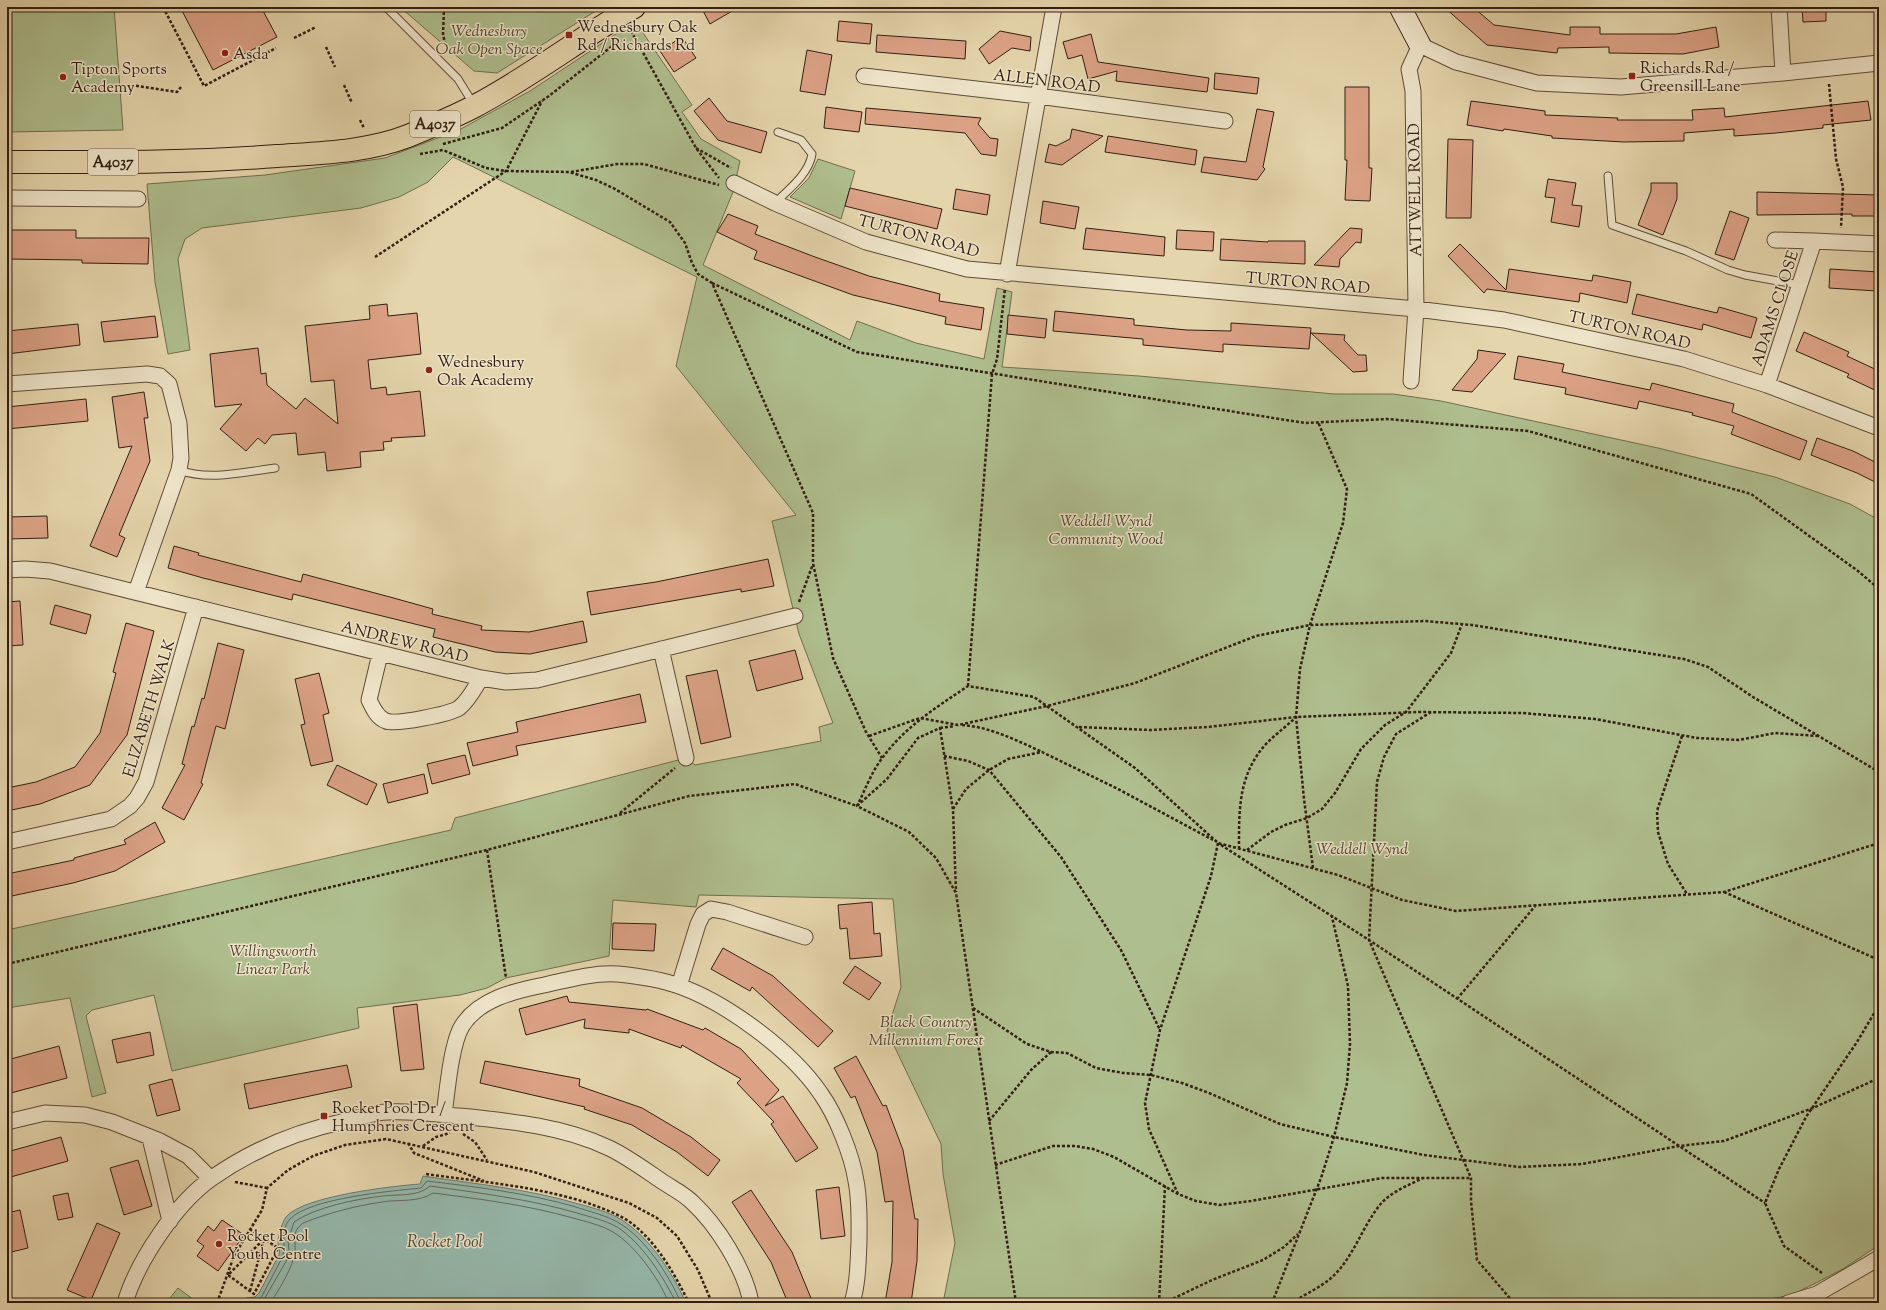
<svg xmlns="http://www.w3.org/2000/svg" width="1886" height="1310" font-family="'Sorts Mill Goudy',serif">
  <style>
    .green { fill: #afbe8e; stroke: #706e50 }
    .water { fill: #96b8ab; stroke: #6e7a6e }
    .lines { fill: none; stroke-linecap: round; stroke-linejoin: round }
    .shore { stroke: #646b5e; stroke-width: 1 }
    .building { fill: #dca286; stroke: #321e12 }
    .lane-casing { stroke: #5f4c38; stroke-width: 9 }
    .street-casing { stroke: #5f4c38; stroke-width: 17 }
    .secondary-casing { stroke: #321e12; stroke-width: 23 }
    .primary-casing { stroke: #321e12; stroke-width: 24 }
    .path { stroke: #321e12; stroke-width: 2.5; stroke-dasharray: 3 2; stroke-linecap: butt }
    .lane { stroke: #eee4c9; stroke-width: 7 }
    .street { stroke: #eee4c9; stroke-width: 15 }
    .secondary { stroke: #eee4c9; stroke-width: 21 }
    .primary { stroke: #e5d5ac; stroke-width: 22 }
    .poi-dot { fill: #8f2418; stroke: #eee4c9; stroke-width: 1.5 }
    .labels { text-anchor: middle; stroke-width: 3; stroke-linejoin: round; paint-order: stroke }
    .shield { fill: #eee4c9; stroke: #6a5949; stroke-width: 1 }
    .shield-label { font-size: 15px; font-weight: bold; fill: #321e12 }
    .poi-label { font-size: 16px; fill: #321e12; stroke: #eee4c9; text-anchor: start }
    .park-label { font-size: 16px; font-style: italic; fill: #514631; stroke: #eee4c9 }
    .street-label { font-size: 16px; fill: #321e12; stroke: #eee4c9 }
    .water-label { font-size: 17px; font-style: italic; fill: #504c40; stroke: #eee4c9 }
  </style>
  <rect width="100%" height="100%" fill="#e5d5ac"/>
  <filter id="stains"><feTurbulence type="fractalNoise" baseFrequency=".005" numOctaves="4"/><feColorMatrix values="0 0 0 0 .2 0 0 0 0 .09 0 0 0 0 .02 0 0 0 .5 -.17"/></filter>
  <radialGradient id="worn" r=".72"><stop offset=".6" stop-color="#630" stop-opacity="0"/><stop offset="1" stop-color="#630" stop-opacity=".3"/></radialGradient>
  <!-- green -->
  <path class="green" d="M7,7H114L123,130L7,132Z
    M400,7H602L497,73L474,71Z
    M639,27L692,105L682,112L701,139L740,161L733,192L703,265L850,340L857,321L916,343L984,359L997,288L1012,292L1002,367L1139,376L1334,394H1393L1441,401L1658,448L1775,477L1850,504L1879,520V1245L1843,1269L1792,1295L1747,1303H943L955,1243L943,1174L941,1144L887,1031L901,987L893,899L699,895L696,907L613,900L609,956L506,978L487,988L460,995L357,1008L359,1028L172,1071L154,995L92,1010L86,1016L106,1093L92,1097L70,998L7,1008V930C155,898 303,863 451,830L455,818L686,758L695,765L821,741L819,727L833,723L799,634L772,521L796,515L676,366L697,277L453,157L428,182L399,197L361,208L202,228L185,239L178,259L190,350L168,354L155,282L147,184L265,175L385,158L459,130L530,91L625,28Z
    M818,159L855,171L841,219L790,197L809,178Z
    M178,1288L198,1303H166Z"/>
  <!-- water -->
  <path class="water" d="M423,1176C476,1184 528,1189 579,1204C593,1208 609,1212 622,1220C650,1238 672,1272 686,1303H242L246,1298L255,1297L259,1293L279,1255C280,1250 279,1248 278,1243C278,1236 282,1223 286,1217C303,1196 393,1186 420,1184Z"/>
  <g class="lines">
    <!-- shore -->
    <path class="shore" d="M247,1303L257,1301L262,1296L283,1256C286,1244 280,1229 290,1219C310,1198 392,1191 421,1188L427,1181C477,1187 527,1193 576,1207C590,1212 606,1215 619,1223C645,1238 669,1275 681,1303
      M262,1303L288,1258L289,1250L288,1241L294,1222C316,1207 356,1199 383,1196C399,1194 418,1197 430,1186C479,1193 529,1199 577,1213C590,1217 605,1220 617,1227C641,1242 664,1277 676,1303
      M270,1303C278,1292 294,1265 295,1252C296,1240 291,1232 303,1223C328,1213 355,1206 382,1202C399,1199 418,1203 433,1193C480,1199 527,1205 573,1218C587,1222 601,1225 613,1232C636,1246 659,1279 669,1303"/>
  </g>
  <!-- building -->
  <path class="building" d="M180,7H261L277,37L213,70Z
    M701,7H739L710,24Z
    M1444,7H1473L1494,25L1570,35V27H1600V34H1676L1716,27L1719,47L1683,54L1609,53V47L1558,48L1557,53L1487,45Z
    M1802,7H1826V21L1803,22Z
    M839,21L872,24L870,44L837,41Z
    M1000,31L1031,37L1030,51L1012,48L989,64L979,49Z
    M1091,34L1098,62L1209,78L1207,92L1116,81L1117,71L1088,79L1082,55L1068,59L1063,42Z
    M877,35L966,41L965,59L876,52Z
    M682,37L696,58L674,72L660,51Z
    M807,50L832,55L825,95L800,91Z
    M1215,73L1259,78L1257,94L1214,89Z
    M1345,87H1369V168H1372L1370,201L1345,200L1347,160H1345Z
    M709,98L727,121L767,132L761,153L718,140L694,111Z
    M1471,101L1545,111V115L1618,118L1617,120H1693L1692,110L1724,108L1725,117L1868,101L1871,120L1823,125V128L1776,133L1734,136V129L1684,133V141L1624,142L1552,138V136L1504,129L1503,131L1467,125Z
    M826,107L862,112L859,132L824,128Z
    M866,108L981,118L978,124L990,138L998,139L996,156L981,154L965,133L865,124Z
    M1257,109L1274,112L1263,167L1265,169L1257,180L1201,172L1204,157L1246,162Z
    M1072,129L1103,136L1062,165L1045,162L1049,144L1056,146L1070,139Z
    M1108,136L1197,150L1195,165L1105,152Z
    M1448,139L1473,140L1471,218H1446Z
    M1548,179L1576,183L1572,205L1582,206L1579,227L1551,222L1555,198L1545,197Z
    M1651,183H1677V199L1663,235L1638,225L1651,191Z
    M850,188L942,209L937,229L845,206Z
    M956,189L990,195L987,215L953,209Z
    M1757,192L1879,195V216H1852V214L1757,215Z
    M1043,201L1079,207L1075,229L1040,223Z
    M1730,211L1749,218L1734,260L1715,254Z
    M728,214L758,226L755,234L815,257L869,276L940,294L939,301L984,308L981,330L945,324L946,317L853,295L754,259L757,251L717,232Z
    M1086,228L1165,237L1164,256L1083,249Z
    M1350,228L1362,229L1361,243L1356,242L1340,259L1339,267L1314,265Z
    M7,230H76V238H149L148,264L82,263V260L7,259Z
    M1177,230L1214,232L1213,251L1176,249Z
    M1221,239L1268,242V241H1305V264L1220,260Z
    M1460,244L1506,290L1509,269L1592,281L1593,275L1631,282L1627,303L1580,293L1579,302L1487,289L1484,293L1448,256Z
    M1830,269L1879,272L1877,291L1829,288Z
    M1637,294L1717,313L1719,307L1757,318L1751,338L1703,324L1702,330L1632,314Z
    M387,304L388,316L417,313L421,354L368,360L371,389L386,387L387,395L420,391L425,436L391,438L392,441L383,442L384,450L360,452L361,467L327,471L325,452L298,455L296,433L272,435L265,444L258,438L246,451L220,429L242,404L215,407L210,354L258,348L261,374L266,373L267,385L296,409L305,398L338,424L334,380L311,382L305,326L370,319L369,306Z
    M1055,311L1134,319V325L1187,330L1231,331V323L1311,328L1309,349L1223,344V352L1143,345V339L1053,331Z
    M1008,315L1047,319L1045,338L1007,334Z
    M155,316L158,337L104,342L101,322Z
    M78,324L80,345L7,354V331Z
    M1804,332L1849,352L1847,356L1879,371V392L1847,377L1849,374L1796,351Z
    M1311,333L1345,335L1344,340L1358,355H1366L1367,371L1353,372Z
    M1478,350L1506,354L1472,392L1452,390L1477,359Z
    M1518,356L1564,364L1562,372L1650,390L1652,383L1734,404L1732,412L1807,441L1800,460L1731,434L1734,426L1692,415L1693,413L1639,401L1637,409L1565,394L1566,388L1514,379Z
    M144,392L148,418H144L150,461L119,535L125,538L117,557L90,546L132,446L119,448L112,397Z
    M86,399L88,421L7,429V407Z
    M1817,438L1853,451L1879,464V484L1857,473L1811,455Z
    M47,516L48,538L7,539V517Z
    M174,546L199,553L198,555L301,582L303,574L390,597L433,609L432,614L482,626L481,630L529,632L583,621L587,642L530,654L495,652L433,637L435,629L293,594L292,600L203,578L168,568Z
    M768,559L774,586L741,592V589L591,615L587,592L656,582Z
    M20,601L23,645L7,646V602Z
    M55,605L91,615L86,634L50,624Z
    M126,623L154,631L127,735L90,785L40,804L7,811V788L36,782L75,767L100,733L116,673L113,672Z
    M218,643L244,650L225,729L216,726L201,783L203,784L184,820L162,808L185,765L182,764L192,726L194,727L202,698L204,699Z
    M795,650L803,679L757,691L749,661Z
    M717,670L731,737L701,744L686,676Z
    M319,673L329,713L323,715L333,761L311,766L301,725L305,724L295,679Z
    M640,694L646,722L516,746L518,755L473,766L467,743L518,732L516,722Z
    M465,755L470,774L432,784L427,764Z
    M337,765L377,784L367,805L327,785Z
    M424,774L428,793L388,803L383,784Z
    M155,822L165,842L115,871L73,883L7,897V874L74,860V858L126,844L124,840Z
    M872,902L874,934L880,933L882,956L850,959L847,928L840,929L838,905Z
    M613,923L656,924L654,951L612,949Z
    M723,948L773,976L833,1031L818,1047L752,987L750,991L711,969Z
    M855,966L881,983L869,1000L843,983Z
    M567,996L569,1002L646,1010L647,1009L703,1030L705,1028L741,1049L779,1090L765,1106L783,1096L818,1148L796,1162L771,1124L774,1122L737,1083L741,1079L682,1045L681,1048L629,1029V1033L584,1028L585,1019L526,1035L519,1009Z
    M417,1004L424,1069L401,1071L393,1007Z
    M150,1032L154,1055L117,1063L112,1040Z
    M59,1046L67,1078L7,1094V1060Z
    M856,1056L883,1106L886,1105L903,1150L915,1219H918L917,1261L911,1303H885L892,1262L893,1201L885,1202L877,1152L855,1096L851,1098L834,1068Z
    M485,1061L580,1079L579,1086L642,1108L691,1137L720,1160L708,1176L677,1152L632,1125L584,1109L585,1107L480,1083Z
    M347,1065L352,1087L249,1109L244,1084Z
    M172,1079L180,1110L157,1116L149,1085Z
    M61,1137L68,1161L7,1178V1152Z
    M138,1160L152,1206L124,1215L110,1168Z
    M839,1187L845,1236L821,1239L816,1190Z
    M751,1190L792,1252L813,1303H788L771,1262L732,1202Z
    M68,1193L73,1217L58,1220L53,1196Z
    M20,1210L28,1248L7,1253V1213Z
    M222,1220L244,1235L218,1271L197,1256L204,1246L197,1241L208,1226L214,1231Z
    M97,1223L120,1233L91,1300L67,1290Z"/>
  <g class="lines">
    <defs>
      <path id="lane" d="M386,7L458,79L474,105
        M1608,176L1612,225L1686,251L1728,270L1745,275L1800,285
        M775,203C789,189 809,174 812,154L801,140L778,132
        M179,470C209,481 244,472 275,468"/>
      <path id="street" d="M1779,7L1783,73
        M864,76L1038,96L1225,121
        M734,183L775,203L866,242L967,269L1416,309L1504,320L1684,359L1767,385L1879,428
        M7,198L138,199
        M1775,240L1814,241
        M1007,274L1054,7
        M1411,381L1416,309L1413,91L1409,69L1420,45L1456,62L1537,83L1621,87L1783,73L1879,63
        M7,384L147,374L160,376L169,384L179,423L181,458L179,470L136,592
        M1767,385L1814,241L1879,244
        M7,570L25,569L50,571L481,678L506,682L537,680L795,616
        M661,649L686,758
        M380,654L369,700C373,708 377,718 386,721C396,725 450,714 459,708C469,700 474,689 481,678
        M7,842L111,819L130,806L137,798L146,782L196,607
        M679,986L698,924L703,914L711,909L727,912L805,937
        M444,1115C447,1093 451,1044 462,1026C479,999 514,991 544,985C566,980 596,972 618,974C638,976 660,979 679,986C727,1003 792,1051 821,1094C836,1115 852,1155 856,1181C860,1201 859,1222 859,1242C858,1263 858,1283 852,1303
        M7,1122L45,1113L85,1115L112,1122L160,1141L188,1156L211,1179
        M150,1138L170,1221
        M125,1303C137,1262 176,1203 212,1178C252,1150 298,1131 345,1121C359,1118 374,1112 388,1112C411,1111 436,1114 459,1116C509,1121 563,1126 609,1148C628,1157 645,1170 663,1182C672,1188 684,1194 692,1202C717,1225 745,1269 751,1303
        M1788,1303L1817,1294L1879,1258"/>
      <path id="secondary" d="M1400,7L1420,45"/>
      <path id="primary" d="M7,162C97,162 187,163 277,156C320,153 367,152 408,136C430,127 454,117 475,106C530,77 580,38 634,7"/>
    </defs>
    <!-- lane casing -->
    <use href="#lane" class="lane-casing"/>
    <!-- street casing -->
    <use href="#street" class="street-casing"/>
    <!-- secondary casing -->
    <use href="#secondary" class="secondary-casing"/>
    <!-- primary casing -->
    <use href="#primary" class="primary-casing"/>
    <!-- path -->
    <path class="path" d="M163,7L204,86L276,48
      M444,7L443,35L447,50
      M631,31L696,148L719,178
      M294,38L316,27
      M326,47L335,67
      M1829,84L1836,159L1843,187L1841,228
      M131,85L177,92L181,87
      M344,85L352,103
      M360,120L364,128
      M443,144L502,128L549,96L616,43
      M696,148L731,168
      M420,154L443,150L486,168L506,171L569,172L596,180L615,189L670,222L685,243L692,263L698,274L712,283L813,513V563L833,658L866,732L882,758
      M571,172L617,164H644L719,185
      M375,257L506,171L542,101
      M712,283L857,352L1305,423L1387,419L1528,431L1751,494L1858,571L1879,589
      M799,602L813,564
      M968,686L992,374L997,359L1005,288
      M1431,712L1396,734L1384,757L1377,782L1369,940L1471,1178V1201L1477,1260L1514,1303
      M962,725C990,727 1016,740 1042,752
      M1079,727L1150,730L1208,727L1296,717L1418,712L1522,713L1595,719L1697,738L1739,740L1775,733L1818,736
      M940,728L955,726
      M869,736L920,718L958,725L1047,706L1135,683L1256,636L1310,625L1424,621L1472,625L1684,659L1708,667L1753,697L1879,772
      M1682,736L1657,811L1658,832L1668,864L1687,894
      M944,756L968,761L989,770L1061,857L1121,950L1160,1030
      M953,809L966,789L989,770L1008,759L1042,752L1118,789L1213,840
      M620,813L675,768
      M1221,845L1369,940L1765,1203
      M1239,849C1239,815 1238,783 1258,754C1267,740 1284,729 1296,717
      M487,850L506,978
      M1247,850L1271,832L1285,825L1307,818L1322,809L1335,793L1361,749L1385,725L1406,712L1451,653L1462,624
      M1313,868L1304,799L1296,717L1300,669L1310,625L1343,523L1347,489L1318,422
      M1724,892L1879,960
      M7,964L487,850L689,796L795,784L857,806L887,779L918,738L940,728L953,810L956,892
      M1457,999L1536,905
      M973,1008L1027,1044L1051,1052L1067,1053L1096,1068L1123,1073L1151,1075L1182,1083L1209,1093L1280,1124L1334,1137L1424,1155L1519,1167L1582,1164L1679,1146L1724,1141L1813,1108L1879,1078
      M989,1121L1031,1070L1051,1052
      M463,1134L475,1142L487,1160
      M408,1143L414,1153L484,1181
      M423,1146L436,1137L450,1133
      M995,1165L1053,1146H1075L1093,1149L1114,1157L1178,1194L1196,1201L1219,1205L1251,1201L1382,1178H1470
      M426,1174C482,1182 535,1186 588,1203C604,1209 622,1215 635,1226C659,1246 675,1275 689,1303
      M235,1182L267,1188
      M1178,1194L1149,1129L1145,1103L1160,1030L1211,876L1218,843
      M1822,1273L1784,1246L1765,1203L1779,1169L1806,1117L1857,1042L1879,1005
      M250,1291L264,1239L228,1275L254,1294L278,1248L251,1230
      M217,1303L234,1256L262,1210L267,1188L288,1170L313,1156L345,1145L386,1139L534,1172L629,1203L657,1218L677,1236L698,1270L712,1303
      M1016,1303L956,893L936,858L909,832L857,806C865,790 872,771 883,757C906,726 937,707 968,686L1034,697L1135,768L1218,843L1338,875L1402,900L1456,911L1724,892L1879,843
      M1159,1303L1165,1186
      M1164,1303L1212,1280L1263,1260L1284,1247L1298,1234
      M1272,1303L1321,1178L1334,1137L1347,1083L1350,1044L1348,986L1332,917
      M1291,1303C1304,1295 1319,1288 1330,1279C1353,1259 1361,1229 1379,1206C1390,1192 1407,1186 1423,1178"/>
    <!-- lane -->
    <use href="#lane" class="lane"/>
    <!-- street -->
    <use href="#street" class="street"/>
    <!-- secondary -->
    <use href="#secondary" class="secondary"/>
    <!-- primary -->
    <use href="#primary" class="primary"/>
  </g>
  <!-- markers -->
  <g class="poi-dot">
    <rect x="565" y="31" width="8" height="8" rx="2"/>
    <circle cx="225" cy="53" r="4"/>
    <rect x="1628" y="72" width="8" height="8" rx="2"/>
    <circle cx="63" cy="77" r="4"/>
    <circle cx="429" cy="370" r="4"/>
    <rect x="320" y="1112" width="8" height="8" rx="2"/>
    <circle cx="219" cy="1244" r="4"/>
  </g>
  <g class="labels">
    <!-- shield labels -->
    <g class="shield">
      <rect x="410" y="111" width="50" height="26" rx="3"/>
      <rect x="88" y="149" width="50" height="26" rx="3"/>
    </g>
    <g class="shield-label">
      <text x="435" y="129">A4037</text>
      <text x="113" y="167">A4037</text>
    </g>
    <!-- poi labels -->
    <g class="poi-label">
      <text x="577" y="32">Wednesbury Oak<tspan x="577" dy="18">Rd / Richards Rd</tspan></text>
      <text x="233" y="59">Asda</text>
      <text x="1640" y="73">Richards Rd /<tspan x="1640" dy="18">Greensill Lane</tspan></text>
      <text x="71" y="74">Tipton Sports<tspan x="71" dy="18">Academy</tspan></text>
      <text x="437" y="367">Wednesbury<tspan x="437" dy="18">Oak Academy</tspan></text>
      <text x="332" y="1113">Rocket Pool Dr /<tspan x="332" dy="18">Humphries Crescent</tspan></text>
      <text x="227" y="1241">Rocket Pool<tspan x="227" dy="18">Youth Centre</tspan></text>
    </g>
    <!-- park labels -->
    <g class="park-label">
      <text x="489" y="36">Wednesbury<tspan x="489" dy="18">Oak Open Space</tspan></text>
      <text x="1106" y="526">Weddell Wynd<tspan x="1106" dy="18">Community Wood</tspan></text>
      <text x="1362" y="854">Weddell Wynd</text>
      <text x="273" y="956">Willingsworth<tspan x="273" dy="18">Linear Park</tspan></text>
      <text x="926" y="1027">Black Country<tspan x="926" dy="18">Millennium Forest</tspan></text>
    </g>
    <!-- street labels -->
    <g class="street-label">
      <text transform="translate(1047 80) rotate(7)" y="6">ALLEN ROAD</text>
      <text transform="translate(1414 190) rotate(-91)" y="6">ATTWELL ROAD</text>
      <text transform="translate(919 235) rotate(15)" y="6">TURTON ROAD</text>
      <text transform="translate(1308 282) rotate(5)" y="6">TURTON ROAD</text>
      <text transform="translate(1774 308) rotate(-72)" y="6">ADAMS CLOSE</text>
      <text transform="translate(1630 329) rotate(13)" y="6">TURTON ROAD</text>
      <text transform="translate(405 641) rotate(14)" y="6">ANDREW ROAD</text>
      <text transform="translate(148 708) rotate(-73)" y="6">ELIZABETH WALK</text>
    </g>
    <!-- water labels -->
    <g class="water-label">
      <text x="445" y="1247">Rocket Pool</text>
    </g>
  </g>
  <!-- margin -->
  <rect width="1886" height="1310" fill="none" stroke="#e5d5ac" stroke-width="24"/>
  <rect x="8" y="8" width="1870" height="1294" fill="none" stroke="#321e12" stroke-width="2"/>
  <rect x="12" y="12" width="1862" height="1286" fill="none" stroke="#321e12"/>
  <rect width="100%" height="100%" filter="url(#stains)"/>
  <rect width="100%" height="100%" fill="url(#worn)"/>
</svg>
